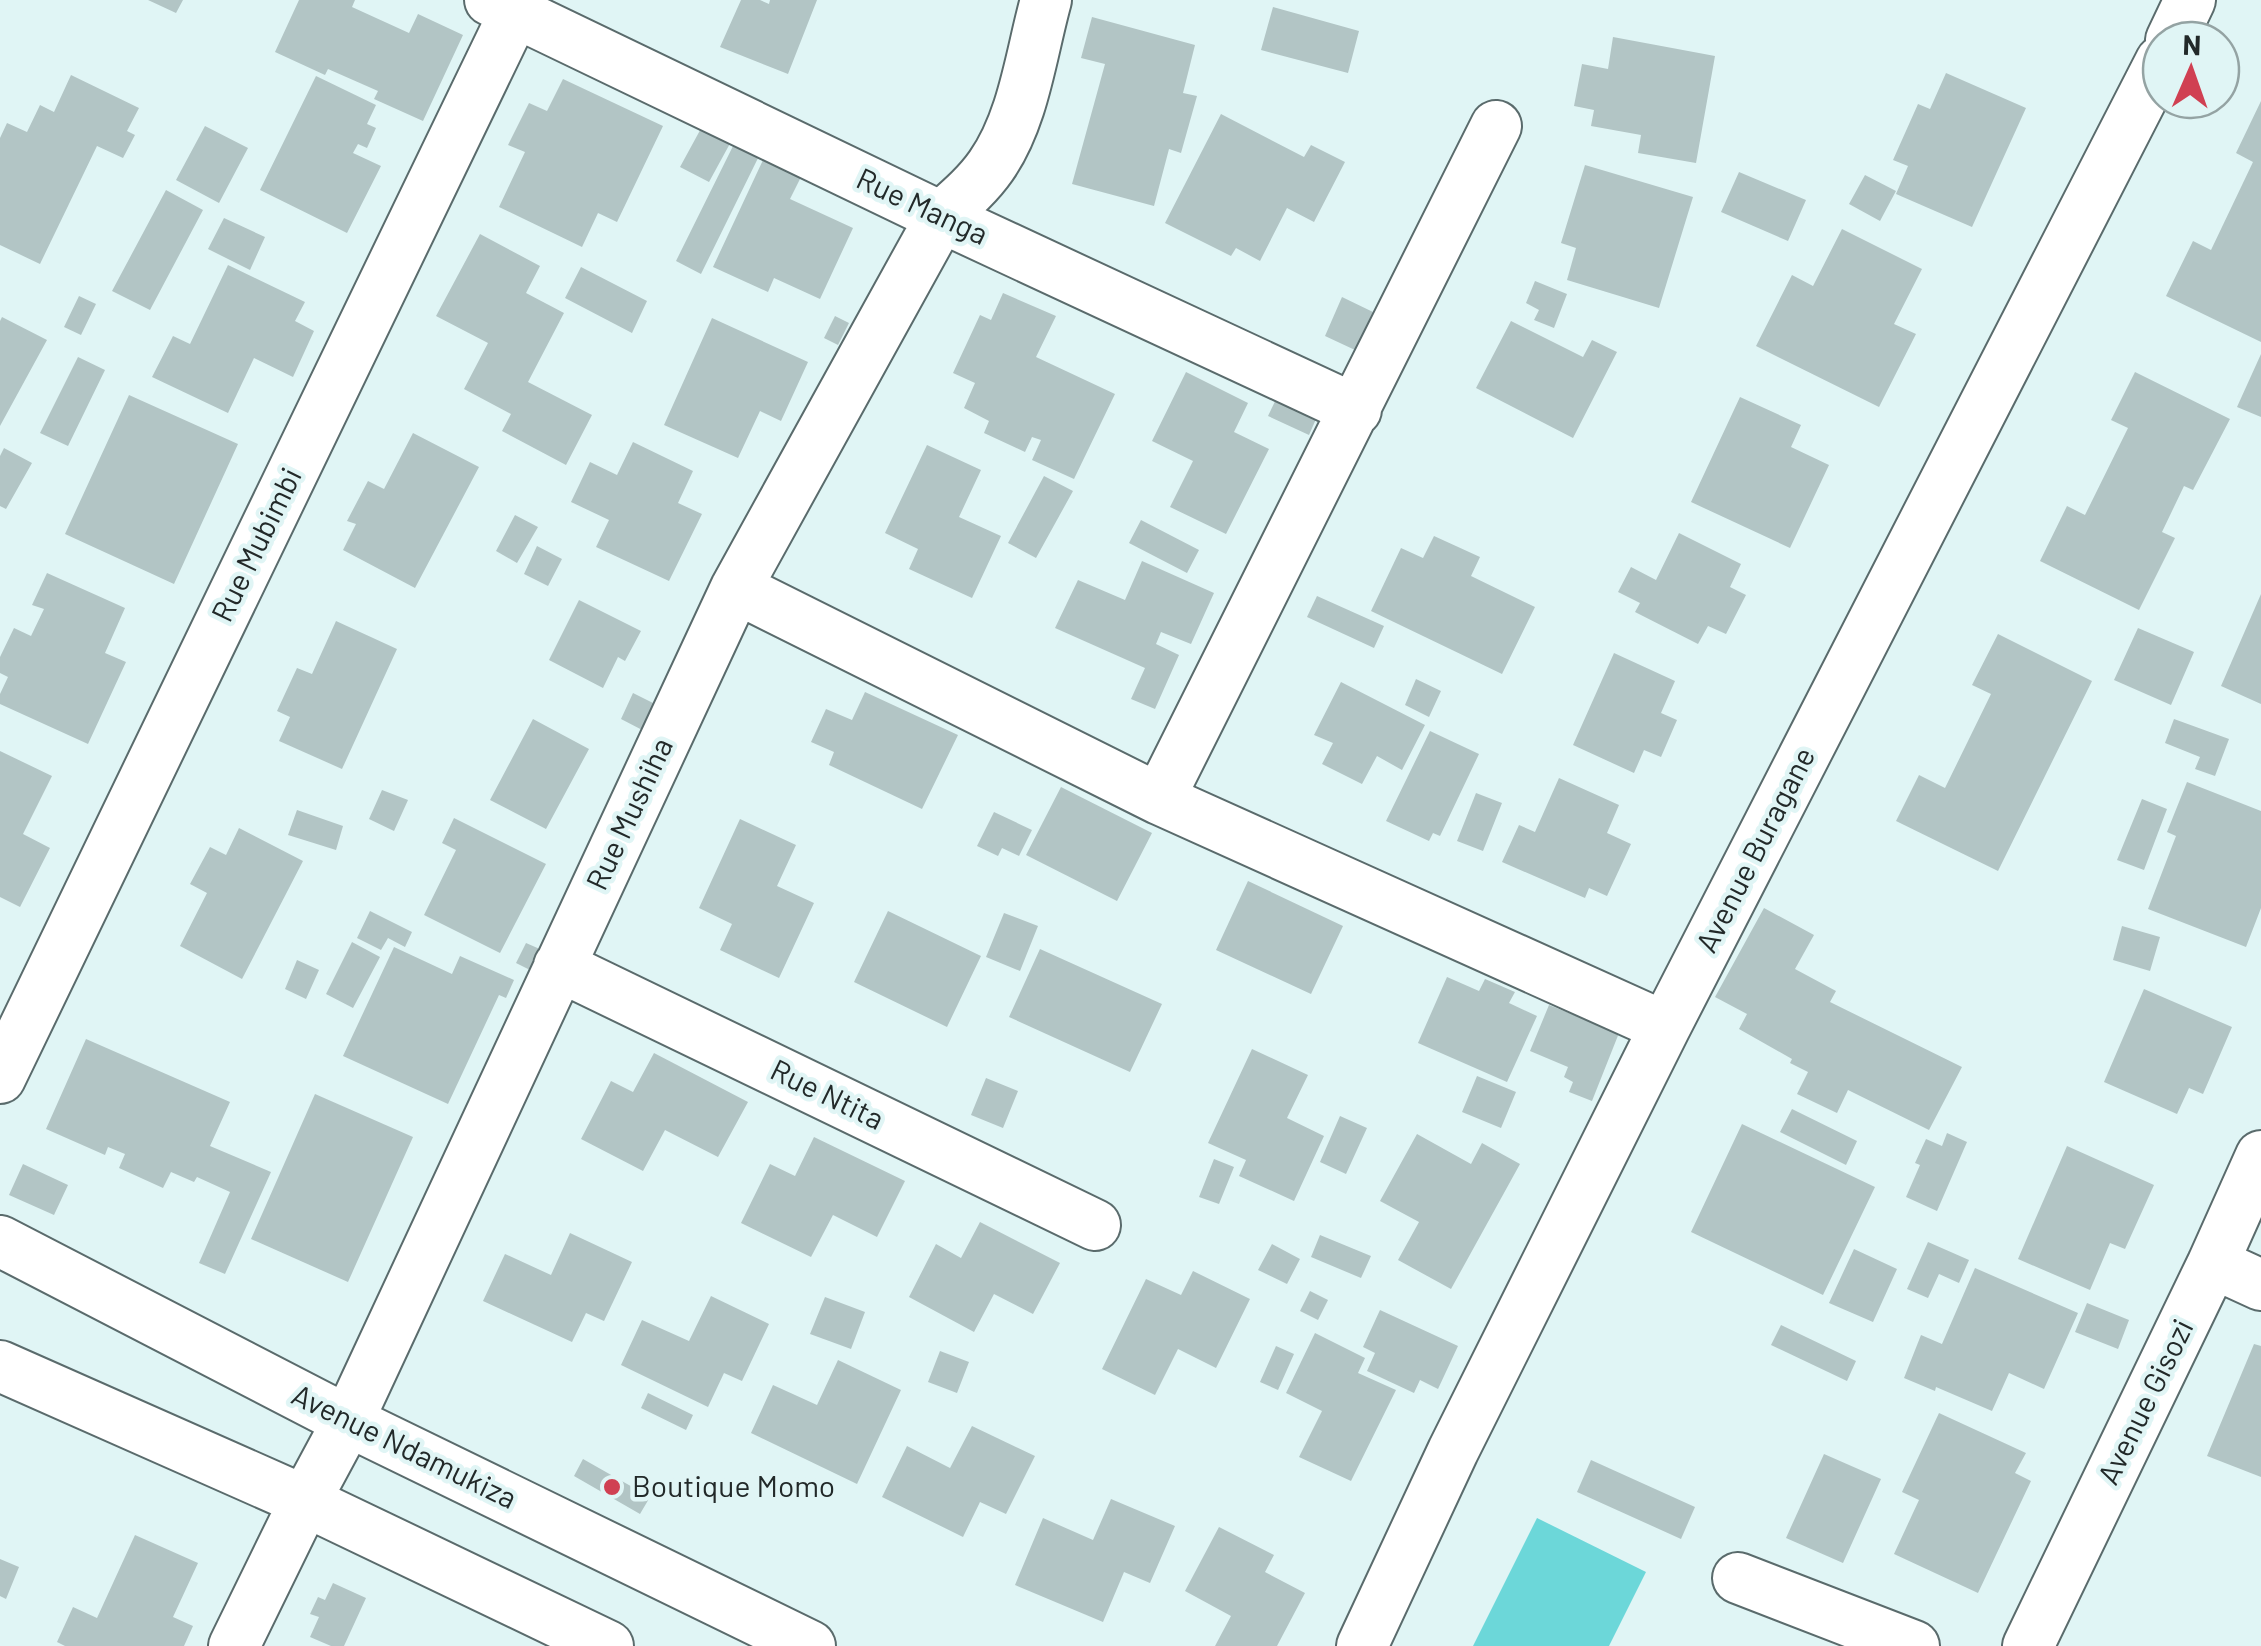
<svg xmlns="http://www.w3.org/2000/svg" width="2261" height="1646" font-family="Barlow,sans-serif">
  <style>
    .green { fill: #6cd7d9 }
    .building { fill: #b2c5c5 }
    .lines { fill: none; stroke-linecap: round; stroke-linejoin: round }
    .minor-casing { stroke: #5a6b6c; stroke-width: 54 }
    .minor { stroke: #fff; stroke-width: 50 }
    .poi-dot { fill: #d04052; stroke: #e0f5f5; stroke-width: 4 }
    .labels { text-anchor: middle; stroke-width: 9; stroke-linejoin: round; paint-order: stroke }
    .street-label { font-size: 30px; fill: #222929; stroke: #e0f5f5 }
    .poi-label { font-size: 30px; fill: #222929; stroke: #e0f5f5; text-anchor: start }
  </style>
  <rect width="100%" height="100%" fill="#e0f5f5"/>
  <!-- green -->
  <path class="green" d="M1537,1518L1646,1572L1609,1646H1473Z"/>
  <!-- building -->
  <path class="building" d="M148,0H183L176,13Z
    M299,0H355L352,7L409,33L418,14L463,35L423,121L374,99L378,91L328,69L325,75L275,52Z
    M741,0H760L769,4L770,0H817L788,74L720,47Z
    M1273,7L1359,31L1348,73L1261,50Z
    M1092,17L1195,45L1183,93L1197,96L1181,153L1169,149L1154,206L1072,184L1105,64L1081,58Z
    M1613,37L1715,56L1696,163L1638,153L1641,135L1591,126L1594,110L1574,106L1582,64L1608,69Z
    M1946,73L2026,108L1972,227L1896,194L1908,166L1893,160L1918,104L1930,109Z
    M71,75L139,108L127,131L135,135L123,158L97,146L40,264L0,245V138L7,123L27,132L40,105L54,112Z
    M316,76L376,105L367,124L376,128L367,148L358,144L353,153L381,166L347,233L260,190Z
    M563,79L663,126L617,222L598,213L582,247L499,207L525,152L508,145L529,103L547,111Z
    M2261,101V342L2166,296L2193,241L2211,250L2253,162L2236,153Z
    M1221,114L1304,157L1311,145L1345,162L1314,222L1287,208L1260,261L1236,248L1231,256L1165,223Z
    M704,123L733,138L709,182L680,167Z
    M205,126L248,148L219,203L176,180Z
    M736,140L761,152L701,274L676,261Z
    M763,160L801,177L790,199L853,228L820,299L774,278L768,292L713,267Z
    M1585,165L1693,197L1659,308L1567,280L1576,248L1561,243Z
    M1739,172L1806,200L1788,241L1721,212Z
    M1865,175L1896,191L1880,221L1849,204Z
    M166,190L203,210L150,310L112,291Z
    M224,218L265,237L250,270L208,249Z
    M1842,229L1922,269L1894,324L1916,334L1879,407L1756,346L1792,275L1813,286Z
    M480,234L540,266L526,293L564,313L528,382L592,415L566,465L502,431L511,414L464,389L488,343L436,316Z
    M228,265L305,302L295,321L314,331L293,377L254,358L228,413L152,377L173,336L190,344Z
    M581,267L647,301L632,333L565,298Z
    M1535,281L1567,294L1554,328L1534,320L1539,310L1526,303Z
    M1003,293L1056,316L1036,357L1115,394L1074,479L1032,460L1041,440L1032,437L1025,452L984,433L989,421L964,408L975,383L953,373L980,315L991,320Z
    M79,296L96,304L81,335L64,327Z
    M1342,297L1373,312L1355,350L1325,336Z
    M835,316L849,323L838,345L824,338Z
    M2,317L47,340L0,426V321Z
    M712,318L808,362L781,421L760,411L738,458L664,425Z
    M1511,321L1583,357L1592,340L1617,352L1573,438L1476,388Z
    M2261,354V417L2237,407Z
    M78,357L105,370L68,446L40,433Z
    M1186,372L1248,403L1234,432L1269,449L1226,534L1170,507L1193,461L1152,441Z
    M2135,372L2230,419L2193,490L2184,486L2162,532L2175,538L2139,610L2040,561L2067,506L2085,515L2128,428L2111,420Z
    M1280,391L1320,410L1309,435L1268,416Z
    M129,395L238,444L174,584L65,534Z
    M1740,397L1801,425L1791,447L1829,465L1790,548L1691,502Z
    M413,433L479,467L415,588L343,550L356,524L347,521L368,481L384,489Z
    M633,442L693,471L678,503L702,514L669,581L596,547L609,520L571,502L590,462L617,475Z
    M927,445L981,470L959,517L1001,536L972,598L909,569L918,549L885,533Z
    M4,448L32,463L6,509L0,506V456Z
    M1044,476L1073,491L1036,558L1008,543Z
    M515,515L538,527L517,563L496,551Z
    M1141,520L1199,550L1187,573L1129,543Z
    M1679,533L1741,564L1730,587L1746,595L1726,634L1708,626L1698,644L1635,612L1640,603L1618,592L1631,567L1656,580Z
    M1434,536L1480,557L1471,576L1535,607L1502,674L1371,611L1401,548L1423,558Z
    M537,546L562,559L548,586L524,574Z
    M1142,561L1214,593L1191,644L1161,632L1156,644L1179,655L1155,709L1131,699L1145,668L1055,628L1078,580L1125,600Z
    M47,573L125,608L105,653L126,662L88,744L0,704V694L8,677L0,673V657L14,628L31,636L44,609L32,605Z
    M2261,594V704L2221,686Z
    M1317,596L1384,626L1374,648L1307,617Z
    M579,600L641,631L625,661L618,657L603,688L549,660Z
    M336,621L397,649L342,769L279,741L290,717L277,711L297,668L312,674Z
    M2138,628L2194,652L2171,705L2114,680Z
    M1998,634L2092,681L1998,871L1896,821L1919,775L1945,788L1991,694L1972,685Z
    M1614,653L1675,681L1661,713L1677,720L1661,757L1644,750L1634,773L1573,745Z
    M1416,679L1441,691L1429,717L1405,705Z
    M1341,682L1425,725L1402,770L1377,756L1362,784L1322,764L1333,743L1314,735Z
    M865,692L958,735L922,809L829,765L834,752L811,742L826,709L852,720Z
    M633,693L661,707L648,733L621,719Z
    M533,719L589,749L546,829L490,800Z
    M2174,719L2229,739L2215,776L2195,769L2200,757L2165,743Z
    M1430,731L1479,754L1440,836L1433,833L1429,841L1386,821Z
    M0,751L52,776L23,834L50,848L20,907L0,897Z
    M1559,778L1619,805L1607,833L1631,844L1607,896L1589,888L1585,898L1502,862L1519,825L1535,832Z
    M2187,782L2261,811V908L2246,947L2148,909L2176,836L2167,832Z
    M1061,787L1152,833L1117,901L1026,855Z
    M382,790L408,800L394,831L369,819Z
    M1476,793L1502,803L1483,851L1457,841Z
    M2142,799L2167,809L2144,870L2117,860Z
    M297,810L343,826L336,850L288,835Z
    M994,812L1032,830L1019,856L1002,848L998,856L977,846Z
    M454,818L546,864L500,953L424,915L456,850L442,843Z
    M740,819L796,845L777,886L814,903L779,978L720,950L732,924L699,908Z
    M239,828L303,861L242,979L180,946L207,893L190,884L210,847L226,855Z
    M1248,881L1343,926L1311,994L1216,950Z
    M1764,908L1814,935L1795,969L1836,991L1830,1002L1962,1067L1929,1130L1848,1090L1837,1113L1797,1094L1808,1072L1790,1063L1792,1059L1739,1029L1747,1014L1715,997Z
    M370,911L412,932L405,947L388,938L381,950L357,938Z
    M888,911L981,956L947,1027L854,982Z
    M1004,913L1038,926L1020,971L986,957Z
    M2122,926L2160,937L2150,971L2113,960Z
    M352,942L380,957L353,1008L326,994Z
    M526,943L549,953L538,974L516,963Z
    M394,947L452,974L460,956L514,980L506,998L499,995L448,1104L343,1056Z
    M1040,949L1162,1004L1130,1072L1009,1017Z
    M297,960L319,970L306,999L285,989Z
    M1447,977L1479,991L1485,979L1515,992L1509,1003L1537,1016L1507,1082L1418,1043Z
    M2144,989L2232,1027L2203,1094L2189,1088L2177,1114L2104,1082Z
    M1549,1005L1619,1033L1592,1101L1569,1092L1573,1082L1564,1077L1568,1067L1530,1051Z
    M86,1039L230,1102L210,1146L271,1172L225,1274L199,1263L230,1192L197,1177L194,1182L171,1172L163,1188L119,1168L125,1154L108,1147L105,1155L46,1129Z
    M1252,1049L1308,1075L1287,1118L1324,1136L1294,1201L1239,1176L1246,1160L1208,1143Z
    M654,1053L748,1102L718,1157L665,1130L643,1171L581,1139L611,1081L633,1092Z
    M1477,1076L1516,1092L1501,1128L1462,1112Z
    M986,1078L1018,1091L1003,1128L971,1115Z
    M315,1094L413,1137L348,1282L251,1239Z
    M1792,1109L1857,1141L1846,1165L1780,1132Z
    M1340,1116L1367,1128L1346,1174L1320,1162Z
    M1742,1124L1875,1187L1823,1295L1691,1232Z
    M1947,1133L1967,1142L1937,1211L1906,1197L1920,1165L1915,1163L1926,1139L1942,1146Z
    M1417,1134L1471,1164L1482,1143L1520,1164L1451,1289L1398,1260L1419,1222L1380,1201Z
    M814,1137L905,1181L877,1237L833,1215L811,1257L741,1223L770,1164L795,1176Z
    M2067,1146L2154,1185L2125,1249L2110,1243L2090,1290L2018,1259Z
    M1214,1159L1234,1167L1219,1204L1199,1197Z
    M23,1164L68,1185L54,1215L9,1195Z
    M980,1222L1060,1263L1033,1314L994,1294L974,1332L909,1297L936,1244L961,1258Z
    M570,1233L632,1262L604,1321L586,1313L572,1342L483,1301L505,1254L551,1275Z
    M1320,1235L1371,1256L1361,1278L1311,1257Z
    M1928,1242L1969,1260L1959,1283L1939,1274L1928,1298L1907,1289Z
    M1272,1244L1300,1259L1287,1284L1258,1270Z
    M1854,1249L1897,1269L1873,1322L1829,1303Z
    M1975,1268L2078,1313L2044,1389L2009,1373L1992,1411L1936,1387L1935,1391L1904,1378L1921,1335L1942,1344Z
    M1193,1271L1250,1299L1216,1368L1178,1349L1155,1395L1102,1369L1146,1279L1181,1295Z
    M1310,1291L1328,1300L1318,1320L1300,1311Z
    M711,1296L769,1324L742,1381L724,1373L708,1407L621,1365L642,1320L689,1341Z
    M825,1297L865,1312L851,1349L810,1334Z
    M2087,1303L2129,1320L2118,1349L2075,1332Z
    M1380,1310L1458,1346L1438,1389L1420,1380L1414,1393L1367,1371L1375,1353L1363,1347Z
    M1781,1325L1856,1361L1847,1381L1771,1345Z
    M1315,1333L1365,1358L1358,1373L1396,1390L1351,1481L1299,1457L1322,1411L1286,1393Z
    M2254,1344L2261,1346V1477L2207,1456Z
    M1276,1346L1294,1354L1278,1390L1260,1382Z
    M940,1351L969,1362L957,1393L928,1382Z
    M838,1360L901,1390L857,1484L751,1433L773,1385L817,1405Z
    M648,1393L693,1415L686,1430L641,1408Z
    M1939,1413L2026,1453L2015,1473L2031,1481L1978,1593L1894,1554L1919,1500L1902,1492Z
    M972,1426L1035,1456L1006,1514L980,1502L963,1537L882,1497L907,1446L950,1468Z
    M1824,1454L1881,1479L1843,1563L1786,1538Z
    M583,1459L650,1497L640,1514L574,1476Z
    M1591,1460L1695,1507L1681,1539L1577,1492Z
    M1111,1499L1175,1526L1150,1583L1124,1572L1103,1622L1015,1585L1043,1518L1093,1540Z
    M1219,1527L1274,1555L1265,1572L1305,1593L1277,1646H1215L1231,1616L1185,1591Z
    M135,1535L198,1563L173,1617L193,1626L184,1646H65L57,1642L73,1607L97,1618Z
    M0,1559L19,1567L6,1599L0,1596Z
    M333,1583L366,1598L344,1646H331L310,1637L319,1617L310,1614L318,1597L325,1600Z"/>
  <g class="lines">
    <defs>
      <path id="minor" d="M490,0L941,217L1356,410
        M2171,40L2190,0
        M736,588L1159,799L1665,1027
        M1159,799L1496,126
        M559,966L1095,1225
        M0,1078L515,12
        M0,1241L348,1421L810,1646
        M2213,1263L2261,1285
        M0,1366L305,1501L608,1646
        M1738,1578L1914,1646
        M234,1646L305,1501L348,1421L736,588L941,217C959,201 977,186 991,166C1024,119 1031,54 1046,0
        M1362,1646L1453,1451L1665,1027L2161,61
        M2028,1646L2213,1263L2261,1156"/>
    </defs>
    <!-- minor casing -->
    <use href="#minor" class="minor-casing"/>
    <!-- minor -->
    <use href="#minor" class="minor"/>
  </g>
  <!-- markers -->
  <circle class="poi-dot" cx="612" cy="1487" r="10"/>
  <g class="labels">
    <!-- street labels -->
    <g class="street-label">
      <text transform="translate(922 207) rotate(25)" y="10">Rue Manga</text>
      <text transform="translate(257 545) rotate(-64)" y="10">Rue Mubimbi</text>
      <text transform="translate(630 814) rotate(-65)" y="10">Rue Mushiha</text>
      <text transform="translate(1756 850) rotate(-63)" y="10">Avenue Buragane</text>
      <text transform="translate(827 1095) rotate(26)" y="10">Rue Ntita</text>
      <text transform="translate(2146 1402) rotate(-64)" y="10">Avenue Gisozi</text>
      <text transform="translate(404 1447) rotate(26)" y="10">Avenue Ndamukiza</text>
    </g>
    <!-- poi labels -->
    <g class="poi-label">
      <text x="632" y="1497">Boutique Momo</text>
    </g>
  </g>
  <!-- north arrow -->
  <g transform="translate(2191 70) rotate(2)"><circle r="48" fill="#e0f5f5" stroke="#94a3a3" stroke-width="2.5"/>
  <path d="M0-8L18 38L0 25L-18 38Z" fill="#d04052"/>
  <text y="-15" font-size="28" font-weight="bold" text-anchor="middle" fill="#222929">N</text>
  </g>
</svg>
